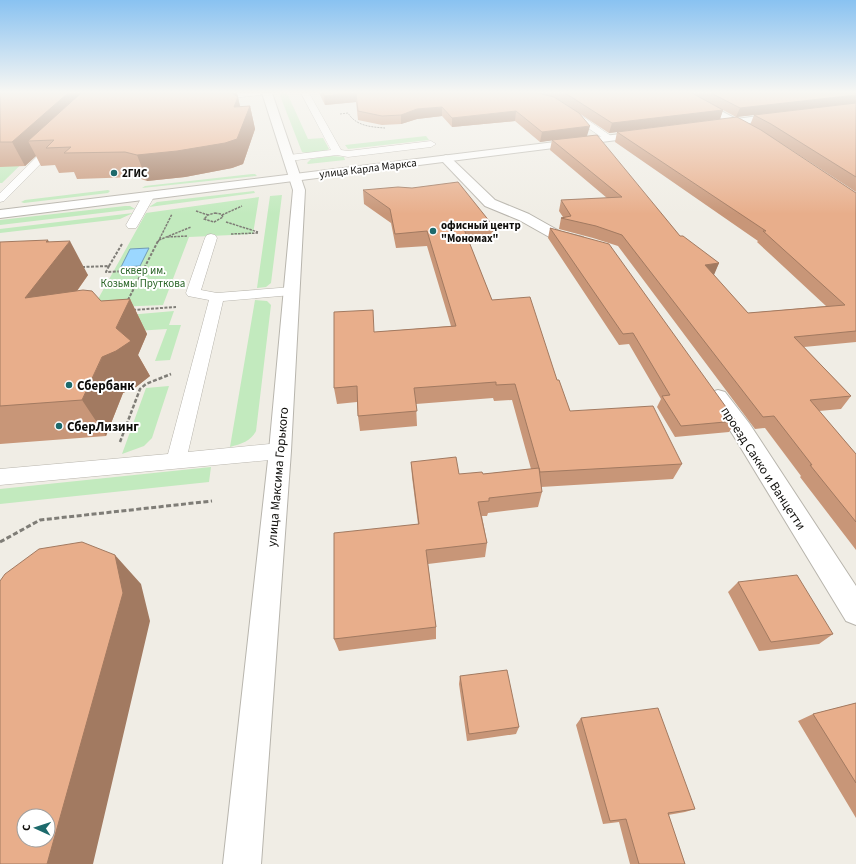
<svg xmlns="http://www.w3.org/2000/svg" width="856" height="864" font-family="'Source Sans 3',sans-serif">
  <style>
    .green { fill: #c2eabe }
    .water { fill: #9bd7ff; stroke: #719ab6 }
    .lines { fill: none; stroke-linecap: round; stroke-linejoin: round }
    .lane-casing { stroke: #b8b5ad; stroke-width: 1 }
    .street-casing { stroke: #b8b5ad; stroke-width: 2 }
    .secondary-casing { stroke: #b8b5ad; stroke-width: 2 }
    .path-far4 { stroke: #7f7d77; stroke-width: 1; stroke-dasharray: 2 1; stroke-linecap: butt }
    .path-far3 { stroke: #7f7d77; stroke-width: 1.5; stroke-dasharray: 2.5 1; stroke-linecap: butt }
    .path-far2 { stroke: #7f7d77; stroke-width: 2; stroke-dasharray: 3 1.5; stroke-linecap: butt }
    .path-far1 { stroke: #7f7d77; stroke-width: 2.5; stroke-dasharray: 4 2; stroke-linecap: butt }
    .path { stroke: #7f7d77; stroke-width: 3; stroke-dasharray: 5 2.5; stroke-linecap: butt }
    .lane { fill: #fff; fill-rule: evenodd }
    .street { fill: #fff; fill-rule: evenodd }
    .secondary { fill: #fff; fill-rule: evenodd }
    .wall { fill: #c89678; fill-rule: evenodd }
    .shaded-wall { fill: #a27a61 }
    .building { fill: #e8ae8b; stroke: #a27a61; fill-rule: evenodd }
    .poi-dot { fill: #1d6a6c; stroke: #fff; stroke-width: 1.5 }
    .labels { text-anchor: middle; stroke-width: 4; stroke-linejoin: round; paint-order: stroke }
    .far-street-label { font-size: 11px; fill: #0e0d0a; stroke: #fff }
    .far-poi-label { font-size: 11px; font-weight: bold; fill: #0e0d0a; stroke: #fff; text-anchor: start }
    .far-park-label { font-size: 11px; fill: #2a6527; stroke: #fff }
    .poi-label { font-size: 13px; font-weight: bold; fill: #0e0d0a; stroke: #fff; text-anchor: start }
    .street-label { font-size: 13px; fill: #0e0d0a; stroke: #fff }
  </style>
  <rect width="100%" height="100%" fill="#f0ede5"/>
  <!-- green -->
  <path class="green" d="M279,93H287L308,139L323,138L329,149C322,153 310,154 302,152Z
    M426,136L429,140L348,149L345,145Z
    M38,148L2,183H0V158Z
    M332,156L344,157L345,160L308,164L307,163L311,159Z
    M252,174H255L257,176L142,188L145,186Z
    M108,190L110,191L108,193L24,203L21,202L25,200Z
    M254,191L255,193L149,207L157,202Z
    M282,195L271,283L266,287L257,288L270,196Z
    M259,197L253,234L189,237L163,305L93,308L146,213Z
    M125,206H130L135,209L0,225V220Z
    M133,213L120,219L0,233V229Z
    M255,300L267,301L271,305L256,431C251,441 241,444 230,447Z
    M174,311L169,325H181L170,360L155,361L167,329L120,332L128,315Z
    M169,386L152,438L144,446L122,454L146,388Z
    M211,467L209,482L0,504V489Z"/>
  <!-- water -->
  <path class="water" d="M149,248L140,266L121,267L130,249Z"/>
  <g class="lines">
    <defs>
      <path id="lane" d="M234,93H264L260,95L212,100L208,98L212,96Z
        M301,93H309L341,150L348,151L431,141L436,144L431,147L348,157L337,155L289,161L285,160L284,158L289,155L331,150Z
        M567,107L570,108L614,138L612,140H606L564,112L563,110L564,108Z
        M57,139L60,140L62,142L60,144L4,201L0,202V193L54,140Z
        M149,192L153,193L155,195L138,225L136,228H128L126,225L143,195L145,193Z
        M211,234L215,235L217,238L201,290L217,293L292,287L297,288L299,291L297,294L292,295L223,301L188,452L280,443L287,446L290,451L287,456L280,459L0,485V469L168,454L209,300L188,296L186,293L205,238L207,235Z"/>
      <path id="street" d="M262,93H272L305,190L291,451L261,864H223L269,451L293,190Z
        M675,93H687L759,131L760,133L759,135H751Z
        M446,155L450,157L495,200L529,214L561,232L583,237L585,240L583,243L578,244L551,238L519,220L485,206L442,161L440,159L442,157Z
        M718,390L725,392L749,423L856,586V625L846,621L733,435L708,397L711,392Z"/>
      <path id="secondary" d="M781,113L785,114L786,116L785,118L714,128L709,125L714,122Z
        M645,131L649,132L650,134L649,136L0,218V210Z"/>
    </defs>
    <!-- lane casing -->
    <use href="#lane" class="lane-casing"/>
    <!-- street casing -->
    <use href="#street" class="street-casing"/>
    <!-- secondary casing -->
    <use href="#secondary" class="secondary-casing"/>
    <!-- path-far4 -->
    <path class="path-far4" d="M340,114L348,113C356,126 371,127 385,128"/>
    <!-- path-far3 -->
    <path class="path-far3" d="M196,211L208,215
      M215,213L221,214L223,217L214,222L204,219L208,215Z
      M222,215L242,206
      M226,222L258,232
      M231,234L258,233
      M167,237L188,236
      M159,240L191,227
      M158,242L172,214"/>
    <!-- path-far2 -->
    <path class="path-far2" d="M109,266L122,244
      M82,267L109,266L106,272L144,270
      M128,300L158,241
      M133,310L176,307"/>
    <!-- path-far1 -->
    <path class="path-far1" d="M120,442L140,389L146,384L171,374"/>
    <!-- path -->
    <path class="path" d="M0,542L40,520L212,501"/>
    <!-- lane -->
    <use href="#lane" class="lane"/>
    <!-- street -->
    <use href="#street" class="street"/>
    <!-- secondary -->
    <use href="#secondary" class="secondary"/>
  </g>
  <!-- wall -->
  <path class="wall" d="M0,93H237L240,107L250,106L255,129L243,164L232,168L185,177L147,181L135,177L77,179L74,172L59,173L55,165L41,166L36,156L25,166L0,167Z
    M319,93H856V192L767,134L856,193V342L804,347L851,396L841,409L819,411L856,454V550L800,477L801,476L765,428L755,429L618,246L593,238L559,229L561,218L563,217L559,211L561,200L607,198L550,150L552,140L540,142L515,121L452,127L442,116L417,119L401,124L382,125L358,120L356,102L325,105ZM556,99L559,100L609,133L720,119L723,110L736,117L838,105L754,115L750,125L617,132L615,142L758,241L757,242L826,306L748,313L713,275L719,263L680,236L587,136Z
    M363,190L494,227L493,241L469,243L492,300L557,380L570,411L682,464L673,479L541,487L542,492L538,507L488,513L487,516H482L487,543L485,557L428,564L436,627V639L339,651L334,639L418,524L412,477L411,462L459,474H483L531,469L512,400L494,401L493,398L416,404L417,426L360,431L358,416L357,402L337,404L334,388L375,332L451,326L427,246L396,248L391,223L364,204Z
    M550,228L736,421L729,432L675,437L657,407L661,399L629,344L619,345L548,238Z
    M0,242H48L88,275L77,291L101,301L130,299L147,334L138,355L150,376L136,387L123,393L106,436L0,444Z
    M738,582L833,634L819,644L759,651L728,592Z
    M460,676L519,727L516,734L467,741L459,684Z
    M856,703V818L798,721L813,714Z
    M581,718L695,809L685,812L668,815L685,864H630L619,822L603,824L576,725Z"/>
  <!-- shaded-wall -->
  <path class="shaded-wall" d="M68,93H88L28,141L36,156L25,166L12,142Z
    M231,93H237L243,119L240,130Z
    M351,93H356V102L325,105L324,96Z
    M856,95V103L736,117L740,108Z
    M250,106L255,129L243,164L232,168L185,177L147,181L137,155Z
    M442,107V116L417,119L401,124V115L417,109Z
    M723,110L720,119L609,133L612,123Z
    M516,111L515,121L452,127V118Z
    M590,126L587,136L540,142L542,132Z
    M48,240L57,257L70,241L88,275L48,332L25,298L46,242Z
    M719,263L714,275L700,277L705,265Z
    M130,299L147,334L138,355L150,376L136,387L123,393L106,436L82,400Z
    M115,555L141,584L150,621L93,864H47Z"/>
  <!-- building -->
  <path class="building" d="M0,93H68L12,142H0Z
    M81,93H232L238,97L234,107L250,106L237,139L225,143L177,151L137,155L125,152L64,153L71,147L46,148L54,140L28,141Z
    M323,93H351L324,96Z
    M356,93H538L554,97L579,113L590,126L542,132L516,111L452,118L442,107L417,109L401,115L382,116L358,111Z
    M565,93H692L723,110L612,123Z
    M711,93H856V95L740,108Z
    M856,103V177L771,124L754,115Z
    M737,117L761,130L856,193V331L794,337L851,396L810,400L856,454V522L810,465H812L774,416L763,417L622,235L596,226L561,218L571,216L561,200L622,197L552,140L597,135L680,236H683L719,263L705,265L748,313L845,305L763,231H766L617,132Z
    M458,182L494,227L464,229L492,300L530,297L557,380H559L570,411L653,406L682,464L540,472L539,468L542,492L489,498V501L478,502L487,543L426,550L436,627L334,639V533L419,524L411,462L456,457L459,474L482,472L483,474L539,468L515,384L496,385V382L414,388L417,411L358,416L357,386L334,388V312L373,310L374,332L456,326L427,231L395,234L390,209L363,190L398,187L412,188Z
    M550,228L609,244L736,421L681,426L662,396L670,395L633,333L623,334Z
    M48,240L46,242L70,241L25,298L83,290L92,291L101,301L130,299L116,328L131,341L116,351L102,357L82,400L0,406V242Z
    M82,542L115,555L123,593L47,864H0V581L5,574L39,549ZM24,816H48V840H24Z
    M797,575L833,634L771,642L738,582Z
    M507,670L519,727L469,734L460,676Z
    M856,703V783L813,714Z
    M658,708L695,809L668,813L685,864H639L626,819L610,821L581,718Z"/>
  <!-- sky -->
  <linearGradient id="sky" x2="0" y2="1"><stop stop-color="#89c2f1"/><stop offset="0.43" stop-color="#f8f7f3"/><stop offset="1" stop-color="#f8f7f3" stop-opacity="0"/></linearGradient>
  <rect width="856" height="214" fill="url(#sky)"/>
  <!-- markers -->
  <g class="poi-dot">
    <circle cx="114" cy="173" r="4"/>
    <circle cx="433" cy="231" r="4"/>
    <circle cx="69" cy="385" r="4"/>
    <circle cx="59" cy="426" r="4"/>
  </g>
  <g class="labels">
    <!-- far-street labels -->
    <g class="far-street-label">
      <text transform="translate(368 168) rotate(-7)" y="4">улица Карла Маркса</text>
    </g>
    <!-- far-poi labels -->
    <g class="far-poi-label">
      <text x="122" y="177">2ГИС</text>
      <text x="441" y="229">офисный центр<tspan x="441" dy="13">"Мономах"</tspan></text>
    </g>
    <!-- far-park labels -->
    <g class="far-park-label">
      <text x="143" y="274">сквер им.<tspan x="143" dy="13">Козьмы Пруткова</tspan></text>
    </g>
    <!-- poi labels -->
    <g class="poi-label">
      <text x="77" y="390">Сбербанк</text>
      <text x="67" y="431">СберЛизинг</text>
    </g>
    <!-- street labels -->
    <g class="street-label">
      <text transform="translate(764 468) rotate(57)" y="5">проезд Сакко и Ванцетти</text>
      <text transform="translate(277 477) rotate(-85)" y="5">улица Максима Горького</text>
    </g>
  </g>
  <!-- north arrow -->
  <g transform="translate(36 828) rotate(273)"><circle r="19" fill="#ffffff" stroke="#9f9e9d"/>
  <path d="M0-3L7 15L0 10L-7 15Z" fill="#1d6a6c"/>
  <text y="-6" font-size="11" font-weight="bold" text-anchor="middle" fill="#0e0d0a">С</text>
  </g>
</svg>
